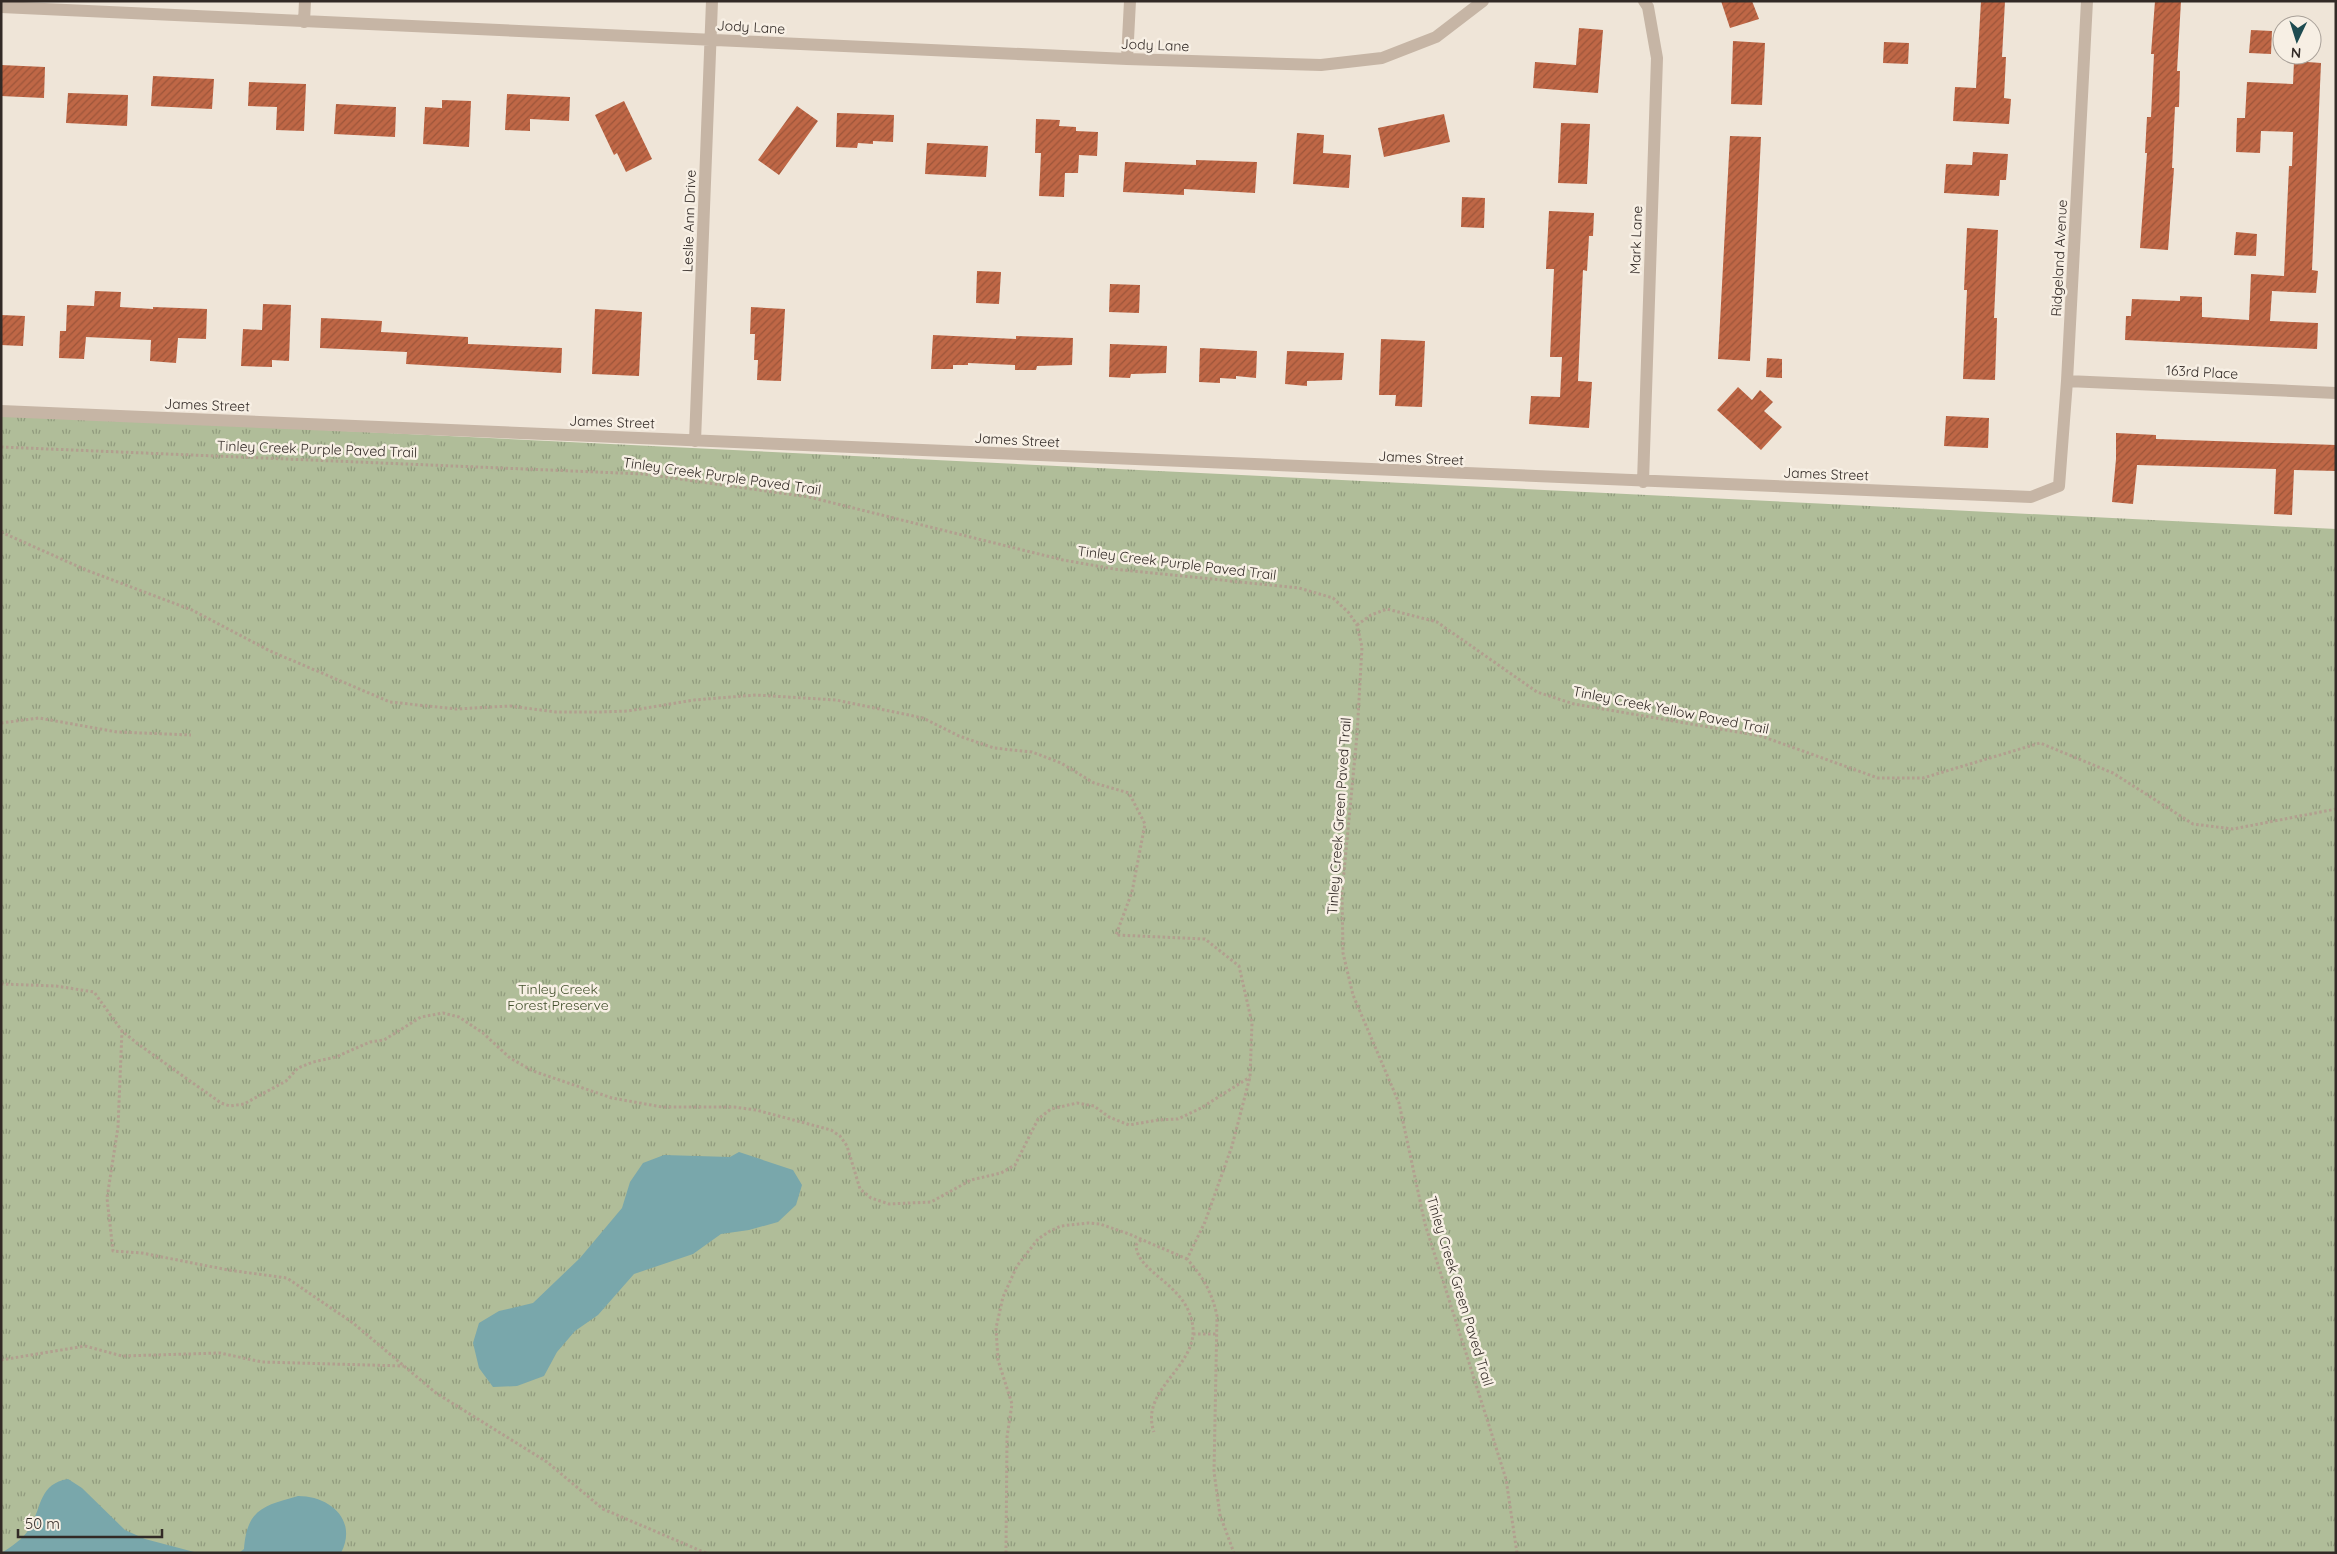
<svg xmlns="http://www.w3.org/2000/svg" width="2337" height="1554" font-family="Quicksand,sans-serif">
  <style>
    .park { fill: url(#park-tufts) }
    .water { fill: #79a7ab }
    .building { fill: url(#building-hatch) }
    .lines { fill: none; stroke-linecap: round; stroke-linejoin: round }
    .path { stroke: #b29f8f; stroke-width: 3; stroke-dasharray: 2.5 2.5; stroke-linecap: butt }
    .minor { stroke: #c6b5a5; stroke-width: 12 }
    .labels { text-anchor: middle; stroke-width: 5; stroke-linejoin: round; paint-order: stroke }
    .street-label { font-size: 14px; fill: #322a26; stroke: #f7efe4 }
    .park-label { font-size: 14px; fill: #414f2b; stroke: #f7efe4 }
  </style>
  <defs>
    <pattern id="park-tufts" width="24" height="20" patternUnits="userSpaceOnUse" patternTransform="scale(1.25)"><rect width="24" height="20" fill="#b0bd99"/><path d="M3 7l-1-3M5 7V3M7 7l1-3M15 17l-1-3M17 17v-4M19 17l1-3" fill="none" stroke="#909a7d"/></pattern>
    <pattern id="building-hatch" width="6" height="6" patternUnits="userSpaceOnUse" patternTransform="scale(1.25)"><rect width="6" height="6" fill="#bf6746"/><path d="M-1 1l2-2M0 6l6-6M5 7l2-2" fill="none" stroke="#9c553a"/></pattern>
  </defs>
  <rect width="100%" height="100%" fill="#efe5d8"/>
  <!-- park -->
  <path class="park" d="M1,414L2336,529V1553H1Z"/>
  <!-- water -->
  <path class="water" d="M739,1152L793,1170L802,1185L796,1205L778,1222L749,1230L721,1234L693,1254L634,1274L598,1315L575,1331L557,1352L544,1376L517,1386L493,1387L479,1368L473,1343L479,1323L499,1311L533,1303L580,1258L622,1208L630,1182L643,1163L664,1155L730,1157Z
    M68,1479L82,1488L125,1530L145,1539L198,1553H1C11,1547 23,1539 29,1529C42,1509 38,1484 68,1479Z
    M298,1496C330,1496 358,1520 341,1553H239L244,1549C247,1509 263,1506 298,1496Z"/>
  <!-- building -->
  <path class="building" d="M1721,1H1752L1759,19L1730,28Z
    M1981,1H2005L2002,57H2006L2004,98L2011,99L2009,124L1953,121L1955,87L1976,88Z
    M2155,1H2181L2177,71H2180L2179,107H2175L2172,168H2174L2168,250L2140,248L2147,153H2145L2147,117H2151L2154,54H2151Z
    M1579,28L1603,30L1598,93L1533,88L1535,62L1576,65Z
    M2251,30L2272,31L2271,54L2249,53Z
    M1733,41L1765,43L1762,105L1731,104Z
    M1884,42L1909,43L1908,64L1883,63Z
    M2294,61L2321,63L2312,270L2318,271L2316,293L2272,291L2270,321L2318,323L2317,349L2125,340L2126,316H2131L2132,299L2180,301V296L2202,297V317L2249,320L2251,274L2284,276L2289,166H2292L2293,132L2261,131L2260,153L2236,152L2237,118H2245L2247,82L2293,84Z
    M1,65L45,67L44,98L1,96Z
    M153,76L214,79L212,109L151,106Z
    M249,82L306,84L304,131L276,130L277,107L248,106Z
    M68,93L128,95L127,126L66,123Z
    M507,94L570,97L569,121L530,119V131L505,130Z
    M442,100L471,101L469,147L423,144L425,107L442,108Z
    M624,101L652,159L626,172L617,153L614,155L595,115Z
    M336,104L396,107L395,137L334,134Z
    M797,106L818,121L779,175L758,160Z
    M837,113L894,115L893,142L873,141V144L858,143L857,148L836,147Z
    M1444,114L1450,142L1384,157L1378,128Z
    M1036,119L1060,120L1059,126L1076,127V131L1098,132L1097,156L1079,155L1078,173H1065L1064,197L1039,196L1041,153H1035Z
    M1561,123L1590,124L1587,184L1558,183Z
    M1297,133L1324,135L1323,153L1351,155L1349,188L1293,184Z
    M1730,136L1761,137L1750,361L1718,359Z
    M927,143L988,146L986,177L925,174Z
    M1973,152L2008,154L2006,180H2000L1999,196L1944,193L1946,164L1972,165Z
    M1196,160L1257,162L1255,193L1184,189V195L1123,192L1125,162L1196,165Z
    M1462,197L1485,198L1484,228L1461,227Z
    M1549,211L1594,213L1593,236H1589L1587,271L1583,270L1578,381L1592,382L1589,428L1529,424L1531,396L1560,397L1562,357H1550L1554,269H1546Z
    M1967,228L1998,230L1994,318H1997L1995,380L1963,379L1967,290H1964Z
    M2236,232L2257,234L2256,256L2234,255Z
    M977,271L1001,272L999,304L976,303Z
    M1110,284L1140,285L1139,313L1109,312Z
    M95,291L121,292L120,307L153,309V307L207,309L206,339L178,338L176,363L150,361L151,340L86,337L84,359L59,358L60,331H66L67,305L94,306Z
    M263,304L291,305L289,361L272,360V367L241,366L243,329L262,330Z
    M751,307L785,309L781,381L757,380L758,360H754L755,334H750Z
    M595,309L642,312L639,376L592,374Z
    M1,315L25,316L23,346L1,345Z
    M321,318L382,321L381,332L468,337V344L562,348L561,373L406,364L407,352L320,348Z
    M933,335L1016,339V336L1073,338L1072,365L1037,366L1036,370H1015V365L968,363V365H953V369H931Z
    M1381,339L1425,341L1422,407L1395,406L1396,395H1379Z
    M1110,344L1167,346L1166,373L1131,374L1130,378L1109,377Z
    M1200,348L1257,351L1256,378L1236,376V379L1220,378V383L1199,382Z
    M1287,351L1344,353L1342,380L1307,381V386L1285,384Z
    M1767,358L1782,359V378L1766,377Z
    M1738,387L1752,400L1760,390L1773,402L1764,411L1782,427L1761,450L1717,410Z
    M1946,416L1989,418L1988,448L1944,446Z
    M2116,433L2156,435V439L2336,445V471L2294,470L2292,515L2274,514L2276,469L2137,465L2133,504L2112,502L2116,459Z"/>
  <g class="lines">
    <!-- path -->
    <path class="path" d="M1,447L644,474L809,497L1063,560L1114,569L1299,588L1333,598L1349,613L1357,625L1362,647L1357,735L1342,893L1343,953L1353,995L1399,1103L1425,1224L1506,1479L1517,1553
      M1,532L86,570L192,610L270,651L390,702L456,709L510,706L556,712H600L628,711L694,700L756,695L836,700L923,718L959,736L994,748L1032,752L1061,763L1094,783L1129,793L1145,824L1132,892L1116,935L1205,939L1239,966L1252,1023L1250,1077L1232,1146L1205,1222L1187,1259C1203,1277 1212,1292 1217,1316L1214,1472L1220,1515L1234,1553
      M1357,625L1371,615L1387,609L1437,622L1537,692L1574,704L1761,736L1878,778H1923L2040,743L2113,773L2193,824L2233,829L2336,809
      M1,723L39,718L117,732L191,735
      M1,984L56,986L94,992L122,1031
      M1141,1240L1136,1245C1137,1274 1189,1284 1193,1328C1196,1368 1139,1390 1154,1432
      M1193,1334H1216
      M1,1360L85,1346L122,1356L220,1353L262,1362L404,1366
      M706,1553L603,1509L547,1462L436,1393L353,1323L287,1278L228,1270L142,1253L113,1251L107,1198L118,1127L122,1031L138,1044L221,1103L230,1106L244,1104L286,1081L298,1068L313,1062L336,1057L370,1042L384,1040L421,1017L443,1013L459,1017L483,1033L510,1058L533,1071L612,1098L662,1107H734L756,1110L831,1130L840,1136L847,1146L860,1189L871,1198L889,1204L931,1202L971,1180L1001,1173L1015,1165L1038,1119L1051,1109L1077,1103L1094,1106L1109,1117L1129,1125L1158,1120L1178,1119L1201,1108L1250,1077
      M1006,1553L1007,1437L1012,1404L998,1360L996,1328L1003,1297L1017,1266L1038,1239L1050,1231L1061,1226L1088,1223L1100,1224L1129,1234L1187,1259"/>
    <!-- minor -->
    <path class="minor" d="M1,7L1127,59L1321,65L1382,58L1436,37L1483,1
      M304,22L305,1
      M1127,59L1130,1
      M2067,381L2336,393
      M1,411L2031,497L2059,486L2067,381L2087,1
      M695,441L712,1
      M1643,482L1657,58L1648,7L1644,1"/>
  </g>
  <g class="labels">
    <!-- street labels -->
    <g class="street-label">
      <text transform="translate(751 27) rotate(3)" y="5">Jody Lane</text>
      <text transform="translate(1155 45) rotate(2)" y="5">Jody Lane</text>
      <text transform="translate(689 221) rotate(-88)" y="5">Leslie Ann Drive</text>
      <text transform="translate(1636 240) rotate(-88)" y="5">Mark Lane</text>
      <text transform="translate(2059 258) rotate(-87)" y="5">Ridgeland Avenue</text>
      <text transform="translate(2202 372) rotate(3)" y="5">163rd Place</text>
      <text transform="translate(207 405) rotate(2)" y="5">James Street</text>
      <text transform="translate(612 422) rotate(2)" y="5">James Street</text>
      <text transform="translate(1017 440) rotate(3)" y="5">James Street</text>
      <text transform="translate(317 449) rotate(2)" y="5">Tinley Creek Purple Paved Trail</text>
      <text transform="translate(1421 458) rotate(3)" y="5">James Street</text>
      <text transform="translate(1826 474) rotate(2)" y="5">James Street</text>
      <text transform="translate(722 476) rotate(8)" y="5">Tinley Creek Purple Paved Trail</text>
      <text transform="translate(1177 563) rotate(7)" y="5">Tinley Creek Purple Paved Trail</text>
      <text transform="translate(1671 710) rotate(11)" y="5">Tinley Creek Yellow Paved Trail</text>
      <text transform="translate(1339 816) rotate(-86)" y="5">Tinley Creek Green Paved Trail</text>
      <text transform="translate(1460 1291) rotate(73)" y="5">Tinley Creek Green Paved Trail</text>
    </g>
    <!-- park labels -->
    <g class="park-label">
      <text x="558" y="994">Tinley Creek<tspan x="558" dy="16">Forest Preserve</tspan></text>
    </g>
  </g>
  <!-- border -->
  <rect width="2337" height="1554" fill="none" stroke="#322a26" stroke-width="5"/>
  <!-- north arrow -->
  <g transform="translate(2297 40) rotate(184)"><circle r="24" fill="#f7efe4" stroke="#a8a098"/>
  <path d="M0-4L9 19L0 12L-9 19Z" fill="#1e4c51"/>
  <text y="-8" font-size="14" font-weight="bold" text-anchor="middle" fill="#322a26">N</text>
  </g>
  <!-- scale -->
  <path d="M18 1529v8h144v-8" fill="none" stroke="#322a26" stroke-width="2.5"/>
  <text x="25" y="1529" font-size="15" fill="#322a26" stroke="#f7efe4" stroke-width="4" paint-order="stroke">50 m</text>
</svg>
